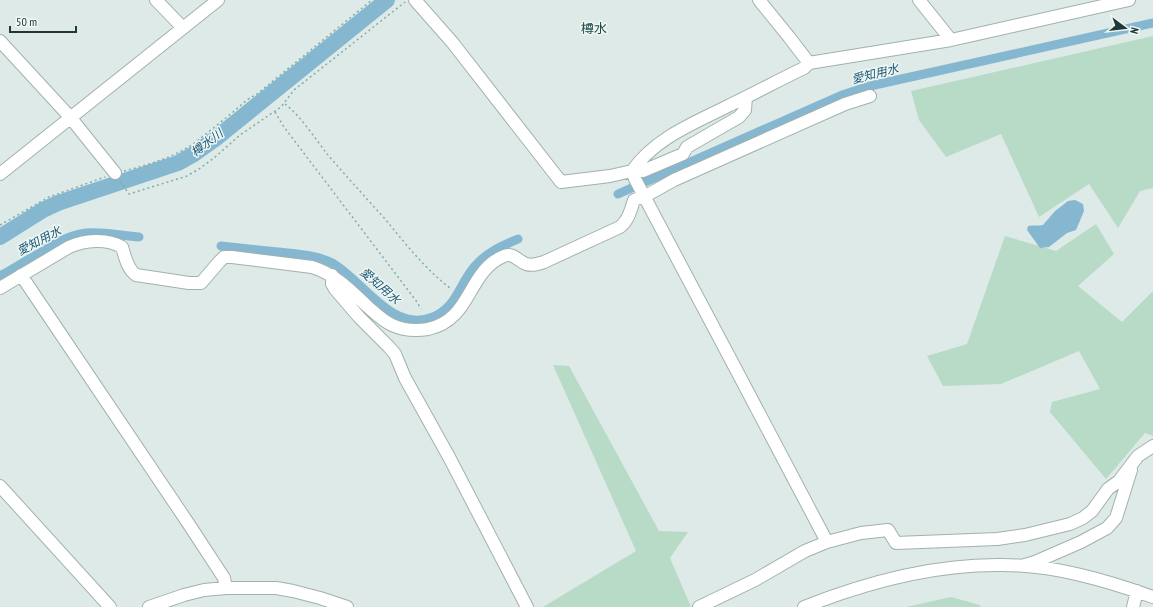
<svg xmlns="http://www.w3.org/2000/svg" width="1153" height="607" font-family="'PT Sans Narrow','Noto Sans JP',sans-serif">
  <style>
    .green { fill: #b7dbc7 }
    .water { fill: #85b7d0 }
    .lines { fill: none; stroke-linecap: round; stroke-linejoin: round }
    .canal { stroke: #85b7d0; stroke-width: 9 }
    .river { stroke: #85b7d0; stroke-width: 16 }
    .minor-casing { stroke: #a1b1af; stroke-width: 14 }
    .path { stroke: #7eaea7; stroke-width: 1.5; stroke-dasharray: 2 3; stroke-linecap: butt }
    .minor { stroke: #fff; stroke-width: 12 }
    .labels { text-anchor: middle; stroke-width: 3; stroke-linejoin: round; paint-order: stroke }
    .water-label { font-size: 12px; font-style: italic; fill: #1a5675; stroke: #eef7f4 }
    .quarter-label { font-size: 13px; fill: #1c4b48; stroke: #eef7f4 }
  </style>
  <rect width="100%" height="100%" fill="#deeae7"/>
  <!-- green -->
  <path class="green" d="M1153,36V188L1140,191L1118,228L1089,184L1039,217L1001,134L946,157L919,120L911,91Z
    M1096,224L1114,254L1078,286L1122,322L1153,291V436L1145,433L1106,479L1050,412L1052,402L1100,389L1079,351L1001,384L943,386L927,356L967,344L1005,236L1056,251Z
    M553,365L569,366L659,531L688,532L670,558L691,607H543L636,551Z
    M951,597L980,605L981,607H906Z"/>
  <!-- water -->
  <path class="water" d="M1075,200L1083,204L1084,211L1076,230L1067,233L1049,247L1040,248L1027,230L1028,226C1033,225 1038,226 1043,225L1055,211L1063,205L1068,201Z"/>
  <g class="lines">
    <!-- canal -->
    <path class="canal" d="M618,194L842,95L870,86L1153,23
      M221,246C240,248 259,250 278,252C297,254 318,255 334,264C364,282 393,334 433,317C457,307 459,284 475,266C487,252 502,246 518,239
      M0,276C13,269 25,261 38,254C53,245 68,235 86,233C101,231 123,236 139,237"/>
    <!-- river -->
    <path class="river" d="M0,237L43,210L58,203L178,163L194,154L215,139L387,0"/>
    <defs>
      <path id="minor" d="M156,0L183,28
        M415,0L452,42L561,182L610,176L632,171L635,179L740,377L827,542L805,551L755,580L699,607
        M759,0L789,37L809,63
        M919,0L951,40
        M0,41L70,117L115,173
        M632,171C656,137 695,123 730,105C755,93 779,80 804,68L809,63L951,40L1129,0
        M632,171H643L683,154L687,147L739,117L745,110L746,97
        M0,174L218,0
        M21,275L188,523L224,578L226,588
        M332,275V284L335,289L359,317L389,347L395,354L405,378L449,457L527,607
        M0,288L69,247C85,240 106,238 122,247C125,256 127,269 136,275L189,283H201L219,262L224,257H232L312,267C335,274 351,291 368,307C376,314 383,321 392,325C403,330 416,331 428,329C472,320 467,271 504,256C513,252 518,261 526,264C532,266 538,264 544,262L620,227C628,221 631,210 634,200L649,194L674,180L845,104L870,96
        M0,486L110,607
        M827,542L861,533L888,530L896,543L997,539L1025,535L1070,524L1083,518L1092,511L1108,489L1119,481L1138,456L1153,446
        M1025,565L1035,562L1081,542L1107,528L1116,518L1131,470
        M149,607L184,595L204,590L226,588H276L293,591L320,598L347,607
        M804,607C867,582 934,564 1002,565C1054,565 1105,580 1153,597
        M1133,607L1137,591"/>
    </defs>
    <!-- minor casing -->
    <use href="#minor" class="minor-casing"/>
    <!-- path -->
    <path class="path" d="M285,104C300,115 316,140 328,155C347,177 366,198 385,219C405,243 425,269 450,288
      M275,112L284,127L417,302L421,309
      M124,171C151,164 179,156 201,138C211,130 222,121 232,113C240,106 247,99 257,94L372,0
      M120,181L129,194L187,176L199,169L214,158L240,135L281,107L294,90L405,2
      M0,225L49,197L105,177"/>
    <!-- minor -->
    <use href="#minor" class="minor"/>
  </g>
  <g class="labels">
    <!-- water labels -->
    <g class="water-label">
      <text transform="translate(875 74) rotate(-14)" y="4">愛知用水</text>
      <text transform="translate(207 143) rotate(-37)" y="4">樽水川</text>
      <text transform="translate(39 241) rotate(-28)" y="4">愛知用水</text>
      <text transform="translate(380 286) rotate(41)" y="4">愛知用水</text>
    </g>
    <!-- quarter labels -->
    <g class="quarter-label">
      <text x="594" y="33">樽水</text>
    </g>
  </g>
  <!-- north arrow -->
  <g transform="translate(1125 28) rotate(105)" stroke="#eef7f4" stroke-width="3" paint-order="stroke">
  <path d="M0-3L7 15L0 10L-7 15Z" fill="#203937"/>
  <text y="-6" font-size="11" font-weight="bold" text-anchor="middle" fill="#203937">N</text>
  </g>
  <!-- scale -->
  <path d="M10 26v6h66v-6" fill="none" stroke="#203937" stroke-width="2"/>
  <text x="16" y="26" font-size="12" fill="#203937" stroke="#eef7f4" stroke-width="3" paint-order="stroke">50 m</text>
</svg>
